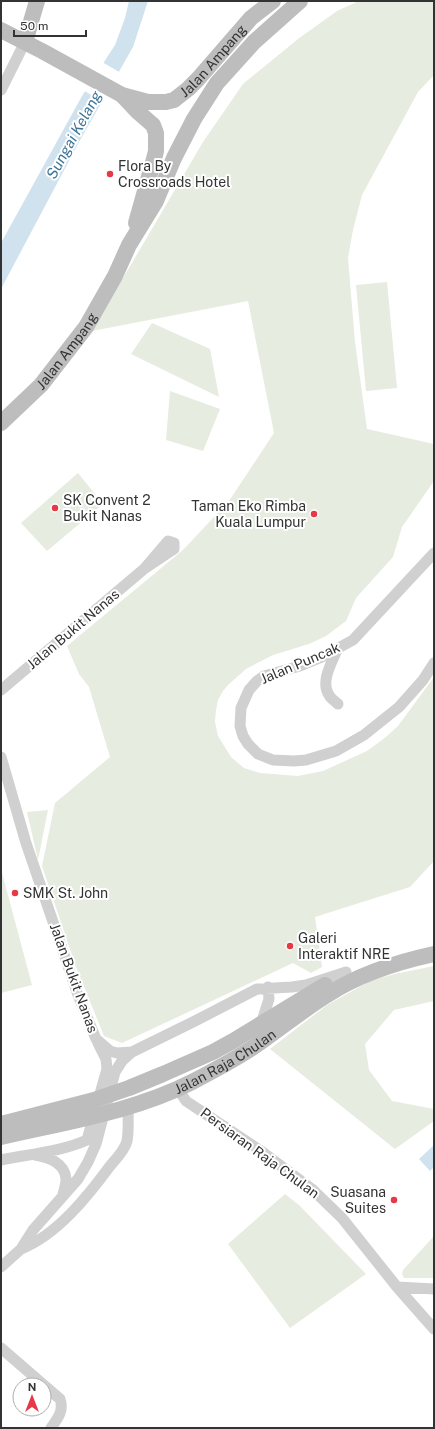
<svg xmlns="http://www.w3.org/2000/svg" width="435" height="1429" font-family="'Public Sans',sans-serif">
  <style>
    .green { fill: #e6ecdf }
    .water { fill: #cfe2ee }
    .pier { fill: #fff }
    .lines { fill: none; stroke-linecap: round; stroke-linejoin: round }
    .street { stroke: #d0d0d0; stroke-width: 11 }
    .secondary { stroke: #bdbdbd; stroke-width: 16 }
    .poi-dot { fill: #e63946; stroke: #fff; stroke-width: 1.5 }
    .labels { text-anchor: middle; stroke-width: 4; stroke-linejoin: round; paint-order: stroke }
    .street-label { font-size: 14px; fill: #333; stroke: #fff }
    .poi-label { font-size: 14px; fill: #333; stroke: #fff; text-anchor: start }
    .water-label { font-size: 15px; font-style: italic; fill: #3f7597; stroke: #fff }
  </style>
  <rect width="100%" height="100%" fill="#fff"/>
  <!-- green -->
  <path class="green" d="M359,1H434V75L418,92L362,195L353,230L348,258L355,342L367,429L434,444V481L402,527L393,557L356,598L346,621L326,636L309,644L273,655L246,669L228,685L223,691L218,700L216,710L215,722L218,736L231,757L244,768L260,773L298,776L323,771L367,751L386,737L398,726L434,677V861L410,887L315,917L322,967L311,973L293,963L122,1043L104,1036L76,967L42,866L55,803L110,757L89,687L79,674L67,646L183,550L229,501L274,433L248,301L92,331L203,142L243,84L298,39L337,11Z
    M387,282L397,388L366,391L356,285Z
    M152,323L210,349L219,397L131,354Z
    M170,391L220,409L203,451L166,440Z
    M78,473L103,504L47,551L21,523Z
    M48,810L38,860L27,812Z
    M1,869L32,985L1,993Z
    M434,966V1001L394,1010L365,1044L369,1070L392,1101L434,1109V1121L395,1149L270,1049L327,1005L372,980L395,974Z
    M285,1194L299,1205L366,1274L290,1328L228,1244Z
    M434,1236V1278H404L402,1274L403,1270Z"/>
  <!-- water -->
  <path class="water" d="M129,1H148L133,47L79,142L1,289V243L82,96L115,45L125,18Z
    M434,1145V1167L430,1171L419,1159Z"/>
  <!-- pier -->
  <path class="pier" d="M102,62L121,73L104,103L83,90Z"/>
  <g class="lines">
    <!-- street -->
    <path class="street" d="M1,90L25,42
      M434,553L353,640L322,657L300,666L264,676L257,681L249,690L241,708L240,726L243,736L248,744L258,754L273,760L294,761L306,760L336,751L364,735L399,707L423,680L434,663
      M337,650C332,662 320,682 329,695C331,699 335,701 338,704
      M1,690L144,569L174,549V543L168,541L144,569
      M1,757L26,843L78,995L96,1039L110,1051L117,1053L132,1052L195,1021L257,989L292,987L306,985L346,972
      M261,1024L269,999L268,987
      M178,1089L186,1101L261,1151L313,1190L342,1218L397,1287L434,1329
      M35,1155C48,1157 65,1163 66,1179C66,1184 64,1190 63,1195
      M1,1160C30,1154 60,1152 87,1140L107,1069L106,1059L98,1043
      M21,1249C57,1235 88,1196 110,1166C116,1159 125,1150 127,1141C129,1130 128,1118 128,1107
      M1,1267L21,1249L33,1230L78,1179L88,1162L96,1144L115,1072L122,1061L132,1052
      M397,1287L434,1289
      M1,1348L60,1399C64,1411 58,1418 51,1428"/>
    <!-- secondary -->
    <g class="secondary">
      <path id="s1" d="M1,30L42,51L122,95L148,102H166L174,100L188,89L198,79L251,18L273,1"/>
      <path d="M25,42L37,1"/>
      <path d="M122,95L138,112L153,125L156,133V151L154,159L136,223"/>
      <path id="s2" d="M1,423L41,385L86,327L115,276L129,245L156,201L174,158L194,119L217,83L254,42L300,1"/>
      <path d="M1,1124L94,1100L129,1088L163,1074L213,1052L233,1041L325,985"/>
      <path id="s3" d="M1,1137C65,1122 133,1112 192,1082C215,1070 238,1058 258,1044C281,1028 303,1010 327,995C359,974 397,962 434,954"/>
    </g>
  </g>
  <!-- markers -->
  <g class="poi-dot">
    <circle cx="110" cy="174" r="4"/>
    <circle cx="55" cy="508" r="4"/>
    <circle cx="314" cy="514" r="4"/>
    <circle cx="15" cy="893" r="4"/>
    <circle cx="290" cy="946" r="4"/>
    <circle cx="394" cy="1200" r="4"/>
  </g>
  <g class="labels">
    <!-- street labels -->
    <g class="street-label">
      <text dy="5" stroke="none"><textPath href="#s1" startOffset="246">Jalan Ampang</textPath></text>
      <text dy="5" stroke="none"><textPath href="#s2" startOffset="98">Jalan Ampang</textPath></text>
      <text transform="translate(73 629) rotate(-40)" y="5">Jalan Bukit Nanas</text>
      <text transform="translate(300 663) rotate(-23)" y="5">Jalan Puncak</text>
      <text transform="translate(74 978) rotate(70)" y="5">Jalan Bukit Nanas</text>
      <text dy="5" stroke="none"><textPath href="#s3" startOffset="238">Jalan Raja Chulan</textPath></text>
      <text transform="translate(260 1153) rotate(36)" y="5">Persiaran Raja Chulan</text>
    </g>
    <!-- poi labels -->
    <g class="poi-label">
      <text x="118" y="171">Flora By<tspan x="118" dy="16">Crossroads Hotel</tspan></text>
      <text x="63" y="505">SK Convent 2<tspan x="63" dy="16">Bukit Nanas</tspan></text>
      <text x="306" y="511" text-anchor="end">Taman Eko Rimba<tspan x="306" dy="16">Kuala Lumpur</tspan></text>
      <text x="23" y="898">SMK St. John</text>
      <text x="298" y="943">Galeri<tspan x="298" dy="16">Interaktif NRE</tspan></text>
      <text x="386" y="1197" text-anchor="end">Suasana<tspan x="386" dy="16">Suites</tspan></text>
    </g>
    <!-- water labels -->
    <g class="water-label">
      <text transform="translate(74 135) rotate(-61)" y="5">Sungai Kelang</text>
    </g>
  </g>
  <!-- border -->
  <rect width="435" height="1429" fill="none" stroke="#333333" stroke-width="4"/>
  <!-- north arrow -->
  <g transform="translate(32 1397)"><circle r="19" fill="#ffffff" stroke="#adadad"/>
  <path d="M0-3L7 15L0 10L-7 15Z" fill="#e63946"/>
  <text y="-6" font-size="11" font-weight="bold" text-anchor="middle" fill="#333333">N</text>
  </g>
  <!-- scale -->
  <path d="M14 30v6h72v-6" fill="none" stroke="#333333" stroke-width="2"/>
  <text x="20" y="30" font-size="12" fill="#333333" stroke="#ffffff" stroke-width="3" paint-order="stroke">50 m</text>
</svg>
